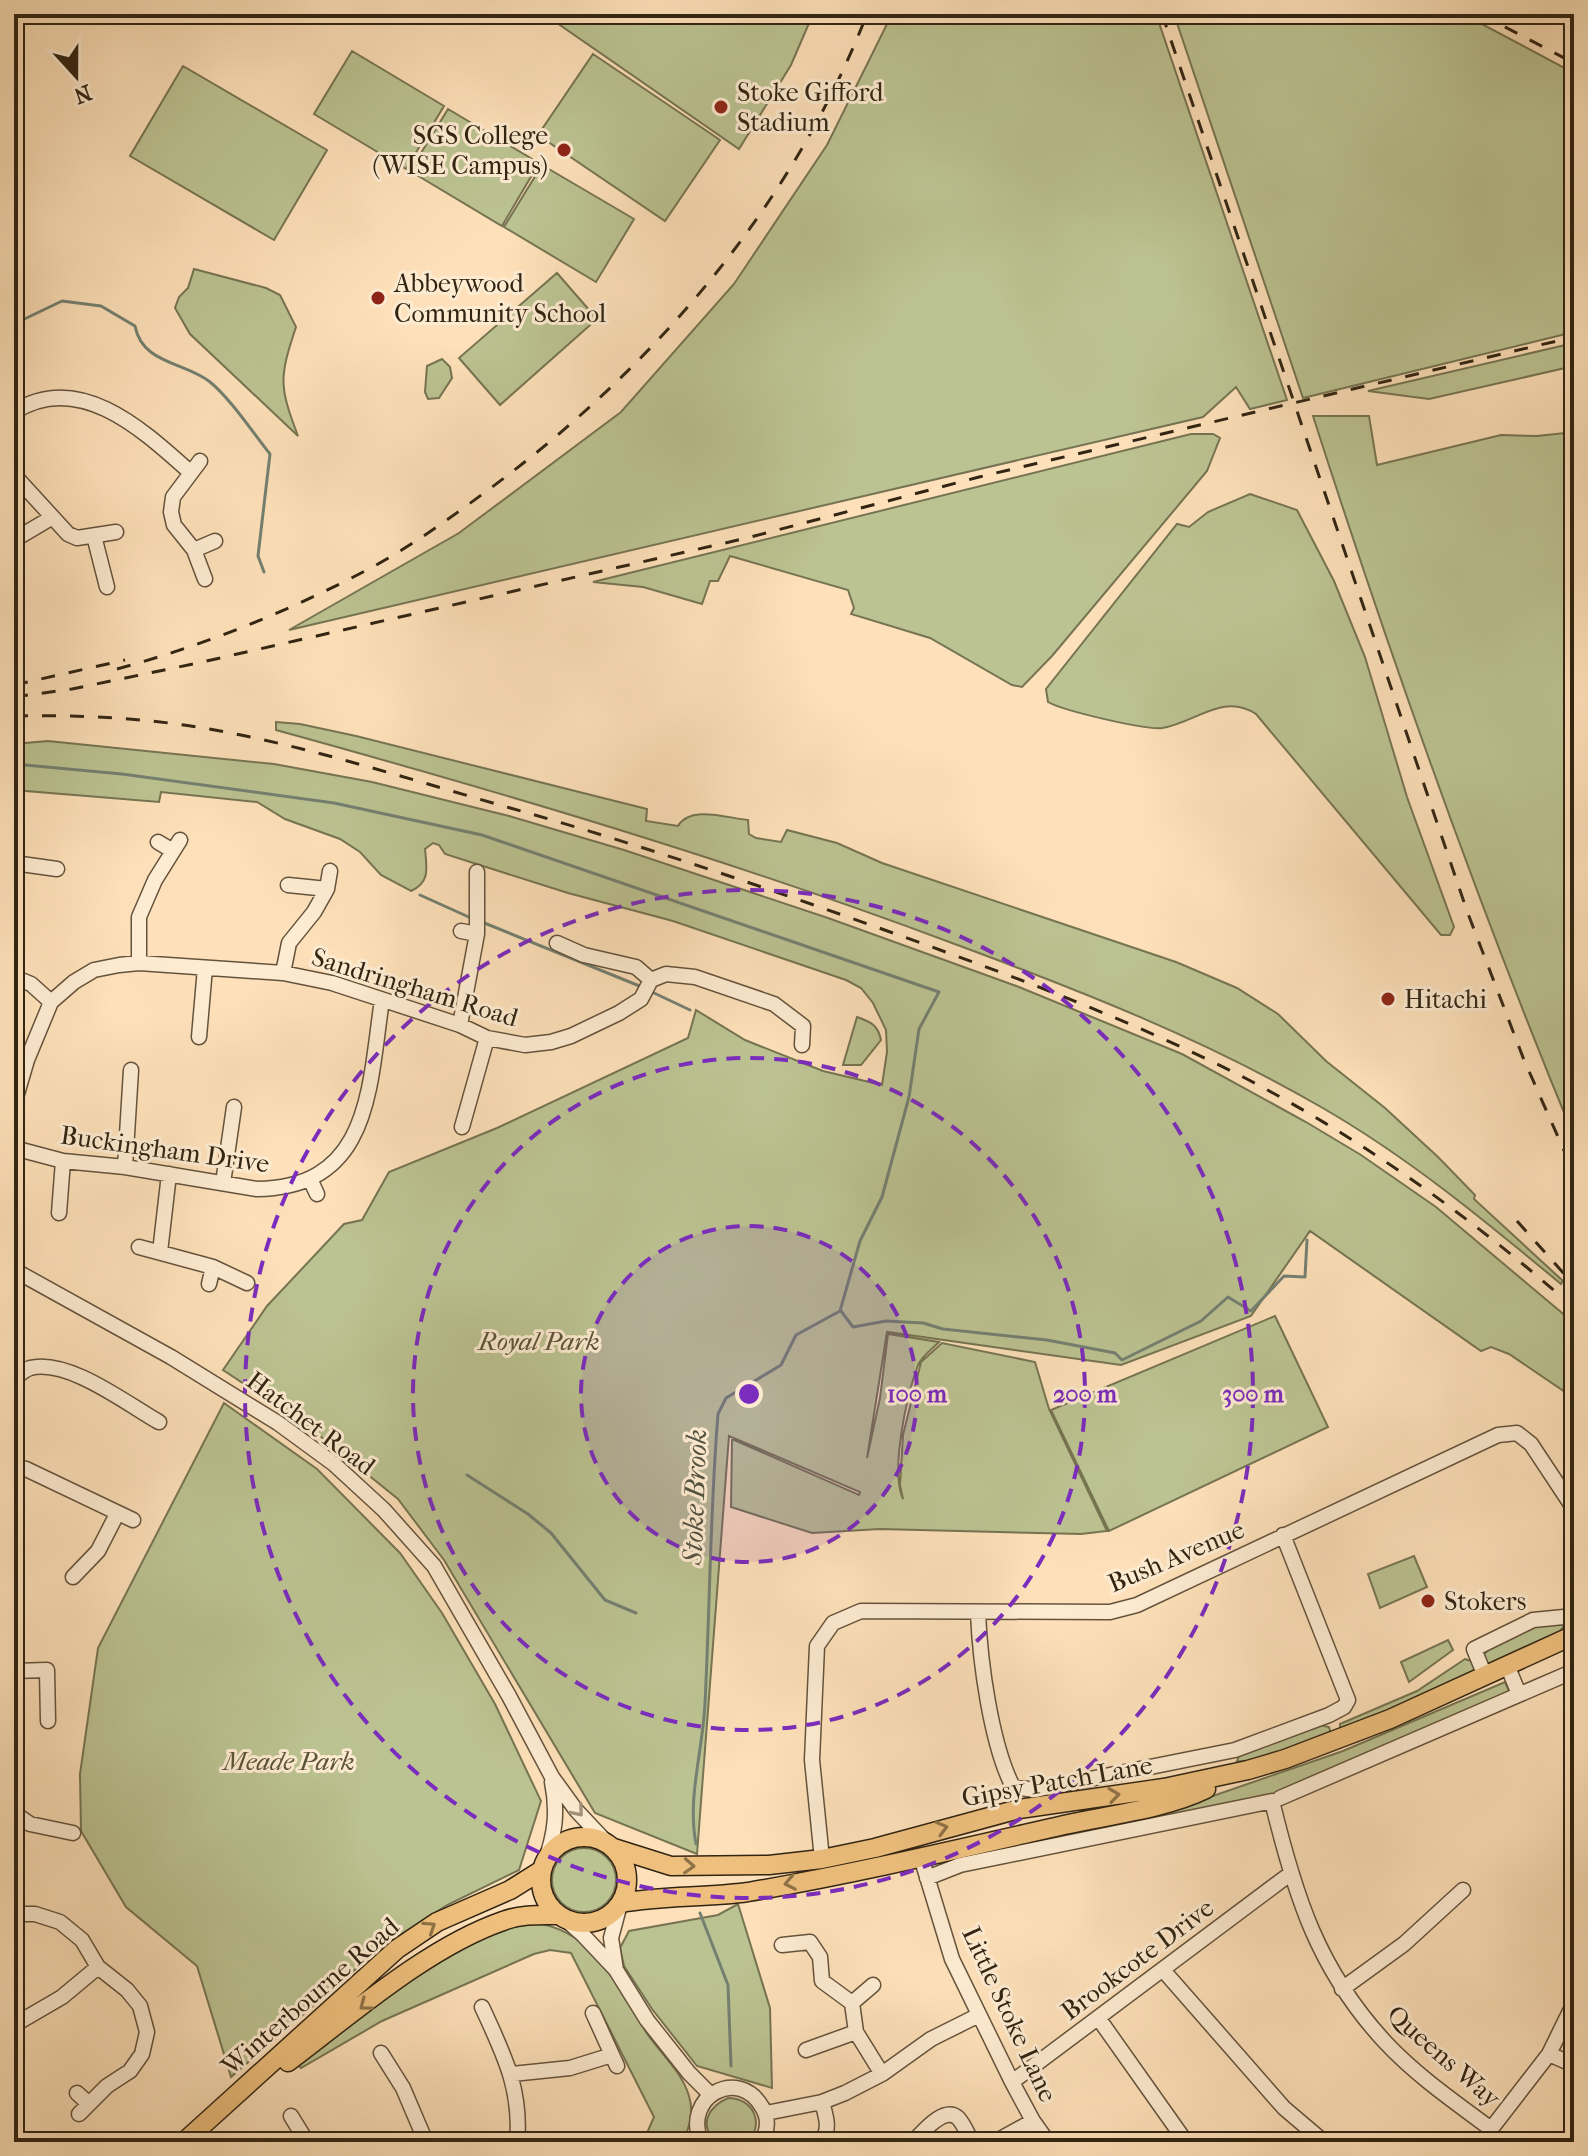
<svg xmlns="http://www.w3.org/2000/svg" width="1588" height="2156" font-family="'IM FELL French Canon',serif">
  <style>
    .green { fill: #bcc392; stroke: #767452; stroke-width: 2 }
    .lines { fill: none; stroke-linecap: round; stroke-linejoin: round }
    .stream { stroke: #748072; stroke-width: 3 }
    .minor-casing { stroke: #64533c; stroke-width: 17 }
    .major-casing { stroke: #312412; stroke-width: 21 }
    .minor { stroke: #feecd2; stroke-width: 14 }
    .major { stroke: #efc07d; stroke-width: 18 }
    .rail { stroke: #312412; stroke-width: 3; stroke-dasharray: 14 14; stroke-linecap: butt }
    .oneway { stroke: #907248 }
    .oneway2 { stroke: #a2927c }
    .ring { fill: none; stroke: #7b2cbf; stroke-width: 4; stroke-dasharray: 14 10 }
    .poi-dot { fill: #8f2418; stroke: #feecd2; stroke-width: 3 }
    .labels { text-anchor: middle; stroke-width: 6; stroke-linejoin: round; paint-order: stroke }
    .poi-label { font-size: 26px; fill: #312412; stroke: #feecd2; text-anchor: start }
    .street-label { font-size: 26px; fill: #312412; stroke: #feecd2 }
    .park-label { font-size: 26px; font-style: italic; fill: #5b5438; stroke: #feecd2 }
    .water-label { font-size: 28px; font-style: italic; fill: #525242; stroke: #feecd2 }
    .centre { fill: #7b2cbf; stroke: #feecd2; stroke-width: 4 }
    .ring-label { font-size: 24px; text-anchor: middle; font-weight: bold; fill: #7b2cbf; stroke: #feecd2; stroke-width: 6; stroke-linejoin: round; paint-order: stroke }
  </style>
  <rect width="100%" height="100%" fill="#fee1ba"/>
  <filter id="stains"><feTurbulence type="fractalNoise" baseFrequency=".0025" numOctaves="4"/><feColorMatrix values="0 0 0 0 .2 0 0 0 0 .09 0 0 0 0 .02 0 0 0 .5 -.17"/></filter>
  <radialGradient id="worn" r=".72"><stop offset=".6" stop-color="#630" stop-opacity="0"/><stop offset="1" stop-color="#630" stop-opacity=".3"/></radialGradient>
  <!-- green -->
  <path class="green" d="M544,14H813L791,65L739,149Z
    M892,14H1156L1287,400L1250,409L1236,387L1203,417L289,630L459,533L621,412L734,284L827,145Z
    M1174,14H1463L1574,73V332L1303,398Z
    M352,51L444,106L406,169L314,114Z
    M593,54L720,140L665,221L538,135Z
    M183,66L327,150L274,240L130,156Z
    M448,109L539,163L502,226L410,171Z
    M542,165L634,219L596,282L504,227Z
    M194,269L266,288L280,295L296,327C279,378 279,386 298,436L190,334L175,308L179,297L188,288Z
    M557,273L597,319L500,405L459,358Z
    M1574,343V366L1429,399L1368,391Z
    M442,359L450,367L452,378L439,398L428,399L425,392L427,366Z
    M1313,416H1369L1377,465L1501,435L1537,436L1574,432V898L1568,931L1567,1029L1574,1137C1476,900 1391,659 1313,416Z
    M1191,434H1213L1220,438L1207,471L1052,656L1022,687L1012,685L930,638L851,614L854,608L848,590L730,556L718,581H710L702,604L643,587L593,582Z
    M1250,494L1297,510L1334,581L1365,657L1407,797L1454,927L1450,935H1441L1256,714C1223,692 1195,723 1162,728C1145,730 1064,711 1048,702L1046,689L1177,524L1189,527L1208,512Z
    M276,722L300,724L356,736L647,809L646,821L678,826C690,805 727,818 748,820L749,834L756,838L781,842L787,830L837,843L882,863L1176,962L1237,988L1278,1014L1326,1061L1385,1108L1438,1157L1475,1195L1474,1199L1563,1281L1561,1284C1484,1220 1408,1157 1321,1107C1204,1039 1079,990 952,943C731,860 504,793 276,730Z
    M48,741L274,764L372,782L509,816L624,850L828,918L1019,987L1182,1054L1306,1122L1361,1155L1436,1207L1574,1323V1398L1509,1354L1491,1347L1481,1351L1310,1231L1251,1316L1121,1365L887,1332L867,1458L880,1398L888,1334L939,1342C932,1349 922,1356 918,1365C907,1395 890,1470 903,1499L900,1485L903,1435L921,1362L942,1343L1035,1362L1049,1409L1107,1531L1081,1534L880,1529L812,1533L731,1507L732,1439L859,1495L860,1492L729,1436L697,1854L595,1813L444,1560L398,1499L305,1424L223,1370L267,1306L344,1224L362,1220L389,1172L497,1128L688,1038L696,1010L745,1040L823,1071L882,1085L887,1052L886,1030L873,1003L861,988L846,980L673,921L568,893L445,854L439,845L433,843L425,849C427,869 430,882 411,891L381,875L360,852L340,839L285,819L257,802L161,792L159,802L14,790V744Z
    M857,1017C871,1022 878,1025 881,1040L861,1065H843Z
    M1275,1316L1328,1427L1109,1531L1051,1410Z
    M224,1403L317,1469L400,1553L442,1613L495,1704L541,1801L519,1870L447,1905L380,1948L231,2077L197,1966L126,1907L81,1831L80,1774L98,1648Z
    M1414,1556L1427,1587L1380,1608L1368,1574Z
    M1565,1624L1559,1633L1488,1665L1484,1654C1504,1633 1537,1623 1565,1624Z
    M1448,1640L1453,1650L1409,1682L1401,1662Z
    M1465,1659L1471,1661L1476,1671L1467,1681L1340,1731V1724L1417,1691Z
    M1505,1682L1510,1693L1271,1797L1095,1833L1090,1825L1207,1798L1343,1751Z
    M1319,1725L1329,1727L1331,1734L1255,1762L1237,1761L1239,1756Z
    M552 1880a32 32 0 1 1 64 0a32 32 0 1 1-64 0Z
    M738,1904L770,2008L772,2088L697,2066L652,2009L624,1966L620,1948L629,1931L718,1915Z
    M535,1923C595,1930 619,1990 648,2035C662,2055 682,2072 689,2096C694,2112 690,2129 681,2142H643L654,2117L571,1953L550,1950L534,1954L382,2021L301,2068L297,2064L368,2010L446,1956L502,1929Z
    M728,2098C753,2098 765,2123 748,2142H715C699,2124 708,2107 728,2098Z"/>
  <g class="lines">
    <!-- stream -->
    <path class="stream" d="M14,324L62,301L101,306L135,326C142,364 185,362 210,382C229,397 254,434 270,454L258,556L264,572
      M14,764L122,774L334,803L482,835L939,992L919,1029L909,1097L882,1197L860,1241L840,1311L796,1335L781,1365L726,1398L718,1414C710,1511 710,1607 705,1703C703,1750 687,1798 696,1844
      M420,895L471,918
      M482,922L642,987
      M652,992L690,1010
      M841,1311L853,1327L886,1321L923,1323L943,1329L1047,1340L1115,1353L1122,1360L1201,1321L1228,1297L1251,1311L1284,1276L1305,1277L1307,1240
      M467,1475L528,1514L551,1533L605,1600L636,1613
      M700,1913L728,1985L731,2066"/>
    <defs>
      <path id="minor" d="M14,412C79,370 143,430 190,472
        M200,461L173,497L171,512L174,525L194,550L205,579
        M14,475L68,534L77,538L116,532
        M94,536L107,587
        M14,540L51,518
        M194,550L215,541
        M158,842L173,851
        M14,863L57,869
        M327,889L330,871
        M461,931L477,934
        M557,943L584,955L636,967L651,980
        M139,963V917L155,880L180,840
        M283,973L289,943L314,912L327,889L288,885
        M14,977L31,984L51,1002
        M460,1025L477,934V872
        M199,1037L205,968
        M14,1104L27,1060L51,1002L74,982L94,970L119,965L139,963L283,973L332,983L460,1025L487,1038L525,1045L551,1042L571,1036L619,1013L641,999L651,980L666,974L695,977L774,1004L803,1026L802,1045
        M462,1127L487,1038
        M14,1148L63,1161L125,1167L257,1189C372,1188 369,1085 382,1000
        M125,1167L131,1070
        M310,1179L317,1194
        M223,1183L234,1107
        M59,1213L63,1161
        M139,1247L213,1267L247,1283
        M160,1252L169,1174
        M14,1270L171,1357L278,1423L334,1464L384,1510L434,1566L509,1696L552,1777L576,1810L607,1843
        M209,1284L213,1267
        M14,1379C19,1375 24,1370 30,1368C68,1358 127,1404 159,1422
        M14,1467L26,1469L133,1520
        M73,1577L98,1551L117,1514
        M978,1613C980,1662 991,1744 1013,1787L1035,1790L1235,1750L1329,1715L1344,1707L1348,1700L1283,1535
        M1507,1665L1519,1694
        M14,1671L47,1670L48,1721
        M1485,1676L1474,1649L1533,1620L1574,1616
        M1280,1798L1574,1671
        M14,1813L30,1824L73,1833
        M921,1857L952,1959L1012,2082L1033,2121L1048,2142
        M822,1859L812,1760L817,1646L833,1623L861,1611L1110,1612L1137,1605L1498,1435L1517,1433L1531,1444L1574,1509
        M545,1862C555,1834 558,1812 552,1782
        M927,1878L960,1865L1272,1801C1295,1896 1318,1970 1386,2043C1417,2076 1455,2102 1491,2129
        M14,1914H35L60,1922L82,1940L98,1967L127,1990L140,2006L147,2032L142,2054L130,2071L107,2086L79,2114
        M565,1919L582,1934L616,1970L647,2020L689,2073L710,2094
        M782,1945L810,1942L820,1957L822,1981L852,2003L856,2032L882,2074
        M616,1970L611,1938L619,1908
        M1163,1970L1284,2108L1324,2142
        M1342,1989L1404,1944L1463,1890
        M852,2003L873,1985
        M482,2007C503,2053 522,2089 517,2142
        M593,2013L617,2066
        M1099,2019L1186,2142
        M14,2025L62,1997L98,1967
        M806,2050L856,2032
        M381,2053L403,2088L426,2142
        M1549,2054L1574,2065
        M512,2074L570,2068L612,2055
        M1012,2082L1290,1874
        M77,2093L89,2104
        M766,2113L822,2102L845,2093L882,2074L931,2039L979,2015
        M291,2116L307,2142
        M701,2142C682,2097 738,2066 762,2107C769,2118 768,2131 761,2142
        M821,2142C831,2129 826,2117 822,2102
        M913,2142C922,2133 944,2105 958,2118C964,2124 968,2135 972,2142
        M995,2142L1033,2121
        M1481,2142L1549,2054L1574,2003"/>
      <path id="major" d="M541 1880a43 43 0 1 1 86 0a43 43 0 1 1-86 0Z
        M614,1848L671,1866L769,1865L822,1859L875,1848L1019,1809L1164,1788L1248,1770L1285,1759L1390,1719L1574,1635
        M621,1903C663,1895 705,1898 748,1892C854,1874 959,1849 1064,1825C1109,1815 1165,1809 1206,1789
        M288,2062C352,2014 428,1947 503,1921C521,1914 540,1915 558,1915
        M184,2142L397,1949L437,1922L510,1890L542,1870"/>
    </defs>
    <!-- minor casing -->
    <use href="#minor" class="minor-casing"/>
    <!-- major casing -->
    <use href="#major" class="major-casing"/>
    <!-- minor -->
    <use href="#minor" class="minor"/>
    <!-- major -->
    <use href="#major" class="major"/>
    <!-- rail -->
    <path class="rail" d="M1162,14L1467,911L1524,1060L1574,1173
      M1480,14L1574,63
      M117,669C202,646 285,613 363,572C406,550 446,521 484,493C652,370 791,209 867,14
      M14,685L125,660
      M14,697L72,689L198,663L747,538L979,477L1574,337
      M14,716C71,715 127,717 184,725C299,742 410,780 521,811C647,847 770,889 893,933C1013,976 1134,1021 1247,1079C1365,1141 1474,1219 1574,1308
      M1517,1221L1574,1285"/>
  </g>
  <!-- one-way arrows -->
  <defs><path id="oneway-chevron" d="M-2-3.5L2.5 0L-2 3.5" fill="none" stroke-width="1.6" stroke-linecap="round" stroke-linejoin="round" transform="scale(2)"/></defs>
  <g class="oneway">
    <use href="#oneway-chevron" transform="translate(1114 1795) rotate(-8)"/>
    <use href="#oneway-chevron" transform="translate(942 1828) rotate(-15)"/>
    <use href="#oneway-chevron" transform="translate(689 1866) rotate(3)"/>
    <use href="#oneway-chevron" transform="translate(790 1883) rotate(169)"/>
    <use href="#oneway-chevron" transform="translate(430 1927) rotate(-33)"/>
    <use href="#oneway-chevron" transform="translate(365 2005) rotate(143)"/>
  </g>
  <use class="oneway2" href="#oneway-chevron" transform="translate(578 1811) rotate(50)"/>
  <!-- distance rings -->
  <circle cx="749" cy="1394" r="168" fill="#7b2cbf" fill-opacity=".12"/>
  <g class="ring">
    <circle cx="749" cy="1394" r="168"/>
    <circle cx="749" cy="1394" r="336"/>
    <circle cx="749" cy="1394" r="504"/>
  </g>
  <!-- markers -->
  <g class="poi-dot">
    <circle cx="721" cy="107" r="8"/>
    <circle cx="564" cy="150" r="8"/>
    <circle cx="378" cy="298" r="8"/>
    <circle cx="1388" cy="999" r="8"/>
    <circle cx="1428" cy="1601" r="8"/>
  </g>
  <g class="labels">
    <!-- poi labels -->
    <g class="poi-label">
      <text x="737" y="101">Stoke Gifford<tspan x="737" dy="30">Stadium</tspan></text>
      <text x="548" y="144" text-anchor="end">SGS College<tspan x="548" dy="30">(WISE Campus)</tspan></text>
      <text x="394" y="292">Abbeywood<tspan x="394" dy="30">Community School</tspan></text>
      <text x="1404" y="1008">Hitachi</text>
      <text x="1444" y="1610">Stokers</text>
    </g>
    <!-- street labels -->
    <g class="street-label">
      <text transform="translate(415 987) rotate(17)" y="9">Sandringham Road</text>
      <text transform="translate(165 1149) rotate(8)" y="9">Buckingham Drive</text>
      <text transform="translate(311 1423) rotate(37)" y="9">Hatchet Road</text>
      <text transform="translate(1176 1556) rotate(-23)" y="9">Bush Avenue</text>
      <text transform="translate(1057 1781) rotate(-10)" y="9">Gipsy Patch Lane</text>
      <text transform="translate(1137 1959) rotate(-37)" y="9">Brookcote Drive</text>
      <text transform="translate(310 1996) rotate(-41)" y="9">Winterbourne Road</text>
      <text transform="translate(1010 2014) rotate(65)" y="9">Little Stoke Lane</text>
      <text transform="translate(1444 2056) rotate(41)" y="9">Queens Way</text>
    </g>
    <!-- park labels -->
    <g class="park-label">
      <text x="539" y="1350">Royal Park</text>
      <text x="289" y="1770">Meade Park</text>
    </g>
    <!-- water labels -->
    <g class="water-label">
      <text transform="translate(694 1497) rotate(-88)" y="10">Stoke Brook</text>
    </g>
  </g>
  <circle cx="749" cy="1394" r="12" class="centre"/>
  <g class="ring-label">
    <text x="917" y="1402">100 m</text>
    <text x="1085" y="1402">200 m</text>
    <text x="1253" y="1402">300 m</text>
  </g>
  <!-- margin -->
  <rect width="1588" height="2156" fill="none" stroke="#fee1ba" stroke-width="48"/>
  <rect x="16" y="16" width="1556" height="2124" fill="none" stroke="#312412" stroke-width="4"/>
  <rect x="24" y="24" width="1540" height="2108" fill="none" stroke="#312412" stroke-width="2"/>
  <!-- north arrow -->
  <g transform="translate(76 76) rotate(159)" stroke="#feecd2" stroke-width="6" paint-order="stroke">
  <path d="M0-6L14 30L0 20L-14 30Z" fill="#312412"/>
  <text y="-12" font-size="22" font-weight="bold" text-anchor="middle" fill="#312412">N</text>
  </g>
  <rect width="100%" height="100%" filter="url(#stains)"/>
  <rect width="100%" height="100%" fill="url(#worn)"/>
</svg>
